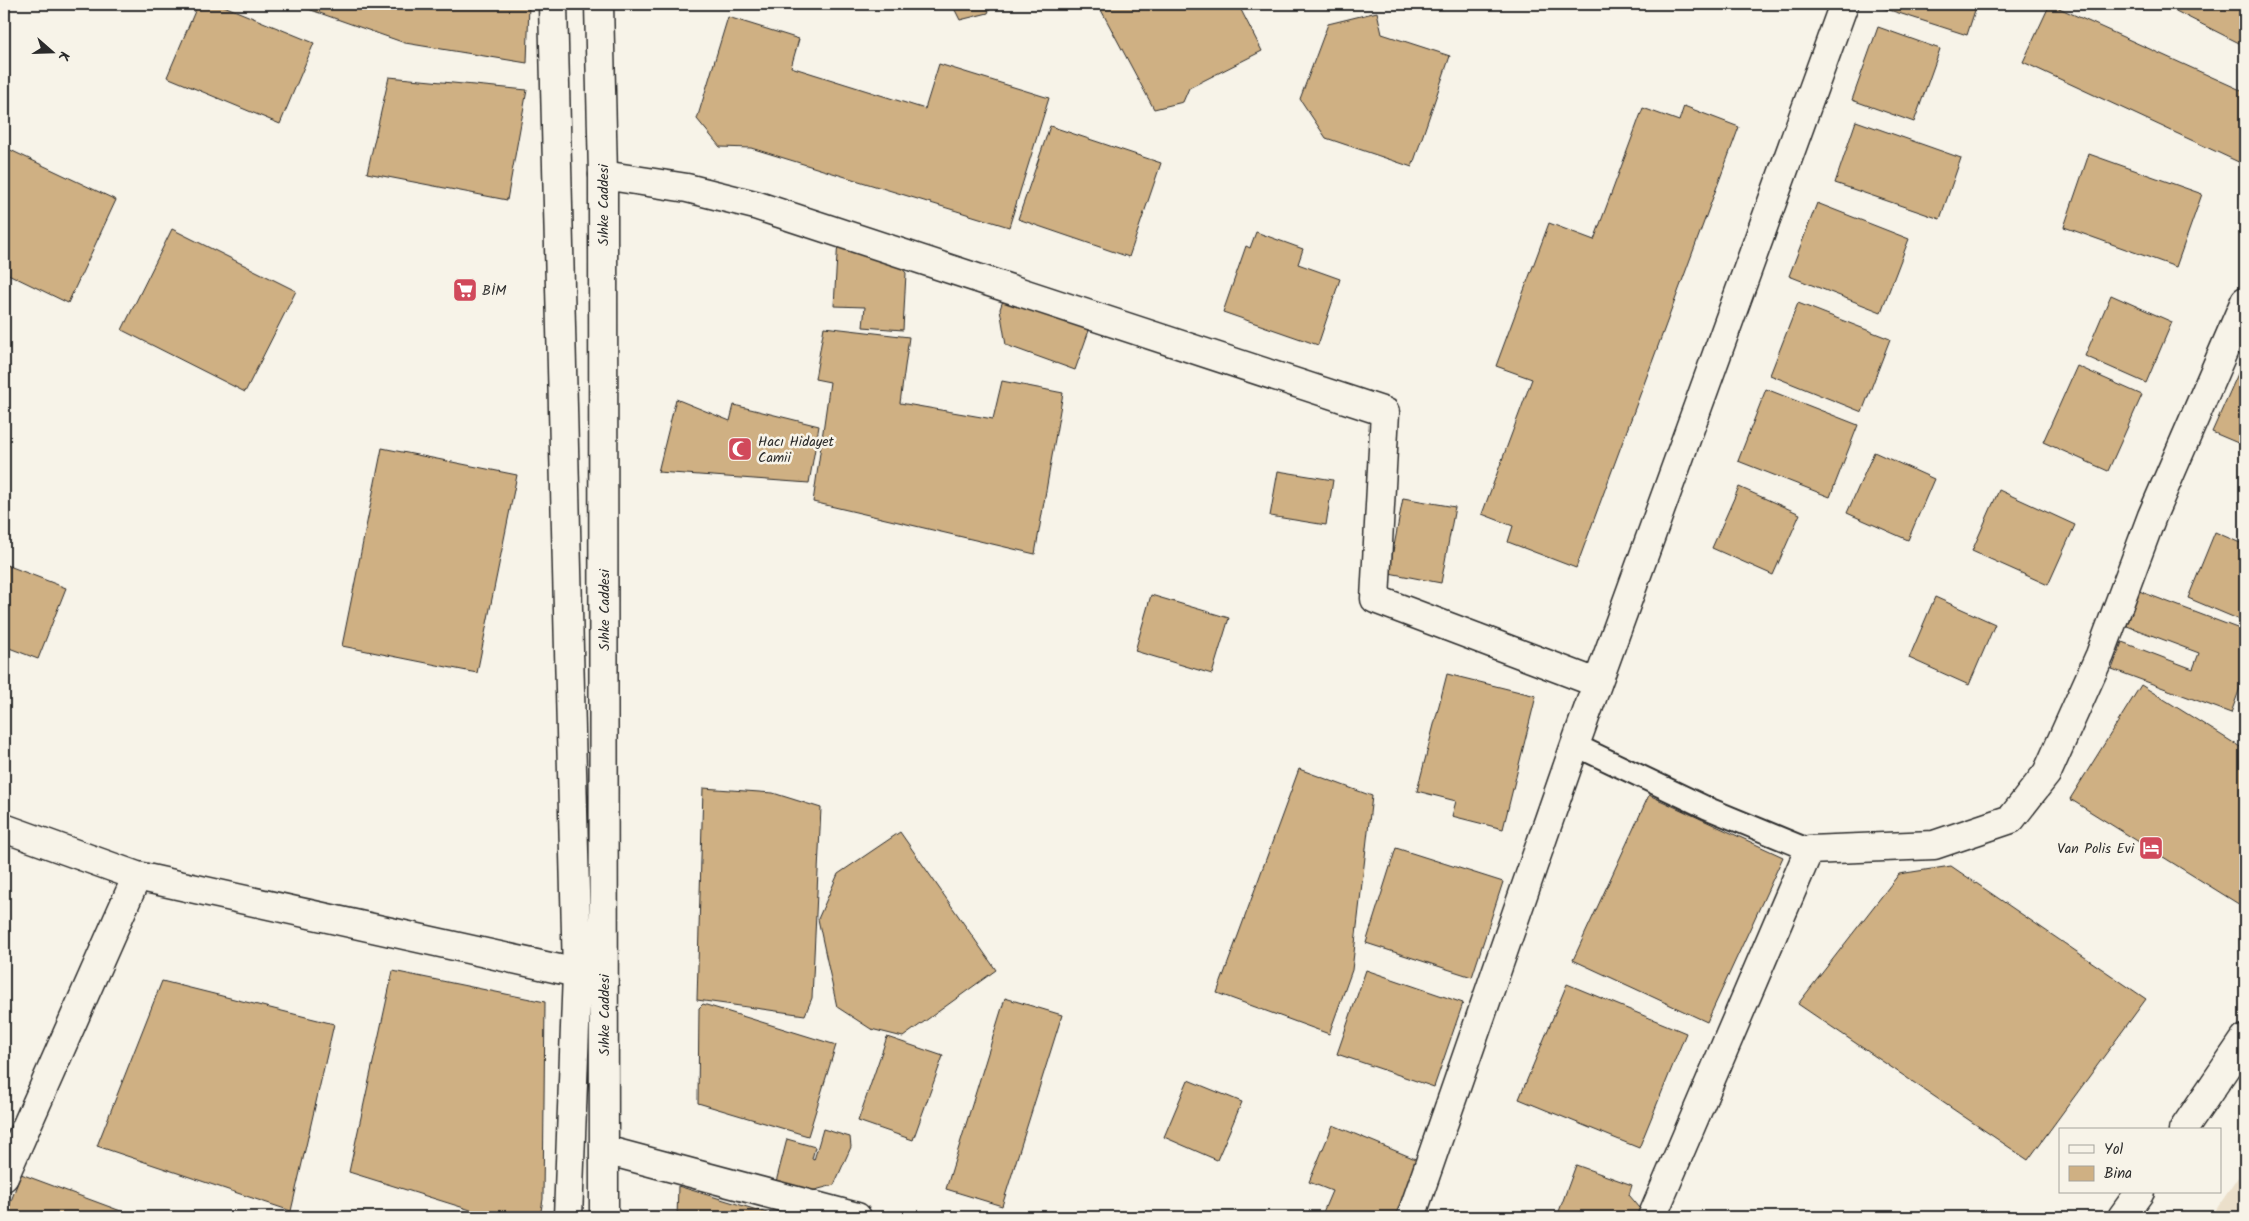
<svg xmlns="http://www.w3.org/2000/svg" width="2249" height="1221" font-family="Kalam,sans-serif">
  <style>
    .built { fill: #ebdfca }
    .building { fill: #cfb083; stroke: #2b2b2b }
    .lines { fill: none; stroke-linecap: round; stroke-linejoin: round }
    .lane-casing { stroke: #2b2b2b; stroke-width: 25 }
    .street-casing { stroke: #2b2b2b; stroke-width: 31 }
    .secondary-casing { stroke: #2b2b2b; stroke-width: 31 }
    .lane { stroke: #f7f3e8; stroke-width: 21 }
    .street { stroke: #f7f3e8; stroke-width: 28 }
    .secondary { stroke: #f7f3e8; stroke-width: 28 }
    .labels { text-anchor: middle; stroke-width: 5; stroke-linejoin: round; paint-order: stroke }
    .street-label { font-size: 14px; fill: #2b2b2b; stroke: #f7f3e8 }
    .poi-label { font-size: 14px; fill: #2b2b2b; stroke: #f7f3e8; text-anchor: start }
  </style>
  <rect width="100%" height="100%" fill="#f7f3e8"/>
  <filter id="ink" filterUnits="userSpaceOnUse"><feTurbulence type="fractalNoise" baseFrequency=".02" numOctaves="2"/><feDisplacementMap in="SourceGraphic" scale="10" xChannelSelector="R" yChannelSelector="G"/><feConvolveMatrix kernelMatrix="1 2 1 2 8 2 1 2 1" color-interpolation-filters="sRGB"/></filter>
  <g filter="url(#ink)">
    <!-- built -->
    <path class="built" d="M2245,1167V1217H2211Z"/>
    <!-- building -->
    <path class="building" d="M198,4H219L314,43L280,124L167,77Z
      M294,4H529L527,63L405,43Z
      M952,4H992L988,13L960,20Z
      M1102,4H1238L1262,51L1189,88L1183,102L1154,109L1100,8Z
      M1880,4H1977L1967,35L1880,7Z
      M2050,4L2245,92V165L2023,62Z
      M2162,4H2245V46Z
      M1377,12L1382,34L1450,56L1412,167L1326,138L1300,99L1328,24Z
      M728,17L799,39L791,67L925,109L939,64L1049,98L1009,227L751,148L720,147L697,119Z
      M1878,27L1940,49L1914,122L1852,100Z
      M389,77L527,90L507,200L367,173Z
      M1684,106L1739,127L1576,568L1508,542L1513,526L1482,514L1532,379L1496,366L1549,223L1594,240L1643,108L1679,121Z
      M1856,121L1961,158L1940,219L1835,183Z
      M1050,126L1161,163L1129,257L1018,219Z
      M4,147L116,200L68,303L4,272Z
      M2089,154L2202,194L2176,267L2064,227Z
      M1817,203L1909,239L1881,312L1789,276Z
      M172,229L296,291L245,392L122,330Z
      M1256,232L1303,249L1298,264L1340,279L1318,345L1223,312L1246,246L1250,248Z
      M838,239L893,257L906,273L903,330L863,327L865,307L834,306Z
      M1006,292L1092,322L1075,370L1006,345L1000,309Z
      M2111,295L2172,322L2146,383L2085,356Z
      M1798,303L1890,339L1862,412L1770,375Z
      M824,327L909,337L900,403L993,419L1002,381L1063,393L1035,554L813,502L830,382L815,379Z
      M2245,358V446L2212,432Z
      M2077,366L2142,395L2108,471L2043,442Z
      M1766,389L1858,425L1830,497L1738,461Z
      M676,399L730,421L734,405L819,426L809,483L658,472Z
      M382,448L517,475L477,673L342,646Z
      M1874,452L1934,479L1908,540L1847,513Z
      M1278,471L1333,480L1326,525L1270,516Z
      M1739,487L1800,514L1773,575L1712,548Z
      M1999,490L2075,525L2048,585L1972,551Z
      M1403,498L1455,507L1441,583L1389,573Z
      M2215,532L2245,545V622L2188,598Z
      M4,564L66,588L38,659L4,646Z
      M2139,591L2245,631V674L2231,713L2112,669L2122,642L2193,669L2199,653L2127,626Z
      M1151,595L1229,618L1212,674L1135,651Z
      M1935,597L1995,624L1969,685L1909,658Z
      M1447,674L1536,696L1503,829L1452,816L1456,801L1417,791Z
      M2141,685L2245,750V908L2070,799Z
      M1299,769L1372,796L1352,970L1329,1034L1217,993Z
      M703,788L773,793L821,808L812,998L805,1015L697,1000Z
      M1649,795L1783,857L1707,1022L1573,960Z
      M900,832L996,970L903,1037L871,1029L837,1007L818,919L838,874Z
      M1396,848L1503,882L1472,977L1366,943Z
      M1951,866L2146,999L2028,1160L1798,1004L1899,874Z
      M1366,970L1463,1003L1434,1087L1337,1054Z
      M393,971L545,1002L543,1199L540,1217H493L349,1172Z
      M162,981L334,1024L291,1211L97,1146Z
      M1567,984L1686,1033L1639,1148L1519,1099Z
      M1005,998L1062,1015L1002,1206L946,1189Z
      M703,1004L836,1045L808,1136L698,1103L699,1008Z
      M887,1037L943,1056L913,1140L858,1121Z
      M1188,1080L1242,1102L1217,1160L1164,1137Z
      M1333,1125L1425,1163L1402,1217H1321L1332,1191L1309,1182Z
      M823,1129L850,1137L851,1147L834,1185L811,1191L776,1182L787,1139L815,1147L812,1159L814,1160Z
      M1576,1165L1632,1185L1629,1195L1640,1208L1637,1217H1557Z
      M21,1174L137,1217H5Z
      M678,1186L780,1217H677Z"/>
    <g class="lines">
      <defs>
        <path id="lane" d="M1575,745L1707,808L1809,850"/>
        <path id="street" d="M603,175L687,188L755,205L1385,412L1375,599L1597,683
          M4,828L137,876L577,973
          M605,1150L857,1217
          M4,1177L137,876
          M1411,1217L1575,745L1844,4
          M1652,1217L1809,850L1934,845L2011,819L2047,773L2100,655L2152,516L2245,301"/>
        <path id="secondary" d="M553,4L577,973L568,1217
          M599,4L603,175L604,1217
          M2183,1130L2245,1039
          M2122,1217L2140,1192"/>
      </defs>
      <!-- lane casing -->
      <use href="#lane" class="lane-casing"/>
      <!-- street casing -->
      <use href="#street" class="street-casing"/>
      <!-- secondary casing -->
      <use href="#secondary" class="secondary-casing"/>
      <!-- lane -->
      <use href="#lane" class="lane"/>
      <!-- street -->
      <use href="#street" class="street"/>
      <!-- secondary -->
      <use href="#secondary" class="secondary"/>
    </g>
  </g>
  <!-- icons -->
  <defs>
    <symbol id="supermarket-square" viewBox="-11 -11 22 22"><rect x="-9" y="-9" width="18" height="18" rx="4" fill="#d1495b" stroke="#f7f3e8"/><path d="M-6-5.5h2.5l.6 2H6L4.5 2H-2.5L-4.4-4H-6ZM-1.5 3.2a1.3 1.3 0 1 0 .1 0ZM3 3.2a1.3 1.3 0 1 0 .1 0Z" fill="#fff"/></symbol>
    <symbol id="mosque-square" viewBox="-11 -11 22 22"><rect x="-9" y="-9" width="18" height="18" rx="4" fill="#d1495b" stroke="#f7f3e8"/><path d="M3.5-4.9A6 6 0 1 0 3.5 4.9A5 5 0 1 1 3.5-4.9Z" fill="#fff"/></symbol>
    <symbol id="hotel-square" viewBox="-11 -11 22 22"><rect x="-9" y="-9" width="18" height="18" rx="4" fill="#d1495b" stroke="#f7f3e8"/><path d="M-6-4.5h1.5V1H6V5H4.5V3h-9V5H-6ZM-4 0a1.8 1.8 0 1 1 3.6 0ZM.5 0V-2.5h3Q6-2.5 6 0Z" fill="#fff"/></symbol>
  </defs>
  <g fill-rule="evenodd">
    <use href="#supermarket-square" x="451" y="276" width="28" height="28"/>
    <use href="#mosque-square" x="726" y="435" width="28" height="28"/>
    <use href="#hotel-square" x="2137" y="834" width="28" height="28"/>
  </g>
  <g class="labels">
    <!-- street labels -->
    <g class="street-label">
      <text transform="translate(603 205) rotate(-90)" y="5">Sıhke Caddesi</text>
      <text transform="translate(604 610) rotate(-90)" y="5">Sıhke Caddesi</text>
      <text transform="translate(604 1015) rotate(-90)" y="5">Sıhke Caddesi</text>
    </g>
    <!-- poi labels -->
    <g class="poi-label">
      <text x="482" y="295">BİM</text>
      <text x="758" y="446">Hacı Hidayet<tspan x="758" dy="16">Camii</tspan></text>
      <text x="2134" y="853" text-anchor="end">Van Polis Evi</text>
    </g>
  </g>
  <!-- margin -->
  <rect width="2249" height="1221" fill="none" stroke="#f7f3e8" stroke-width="20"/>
  <rect x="10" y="10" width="2229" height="1201" fill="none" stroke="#2b2b2b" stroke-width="2" filter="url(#ink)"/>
  <!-- legend -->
  <rect x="2059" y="1128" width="162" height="65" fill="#f7f3e8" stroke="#a5a39c"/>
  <rect x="2069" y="1145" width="25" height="8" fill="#f7f3e8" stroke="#a5a39c"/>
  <text x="2104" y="1154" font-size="15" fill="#2b2b2b">Yol</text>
  <rect x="2069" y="1166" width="25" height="15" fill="#cfb083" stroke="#a5a39c"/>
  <text x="2104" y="1178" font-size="15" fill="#2b2b2b">Bina</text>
  <!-- north arrow -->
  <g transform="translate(52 52) rotate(110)" stroke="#f7f3e8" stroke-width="4" paint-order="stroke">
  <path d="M0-4L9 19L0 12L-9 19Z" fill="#2b2b2b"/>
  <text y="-8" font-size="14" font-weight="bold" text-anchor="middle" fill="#2b2b2b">K</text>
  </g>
</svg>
